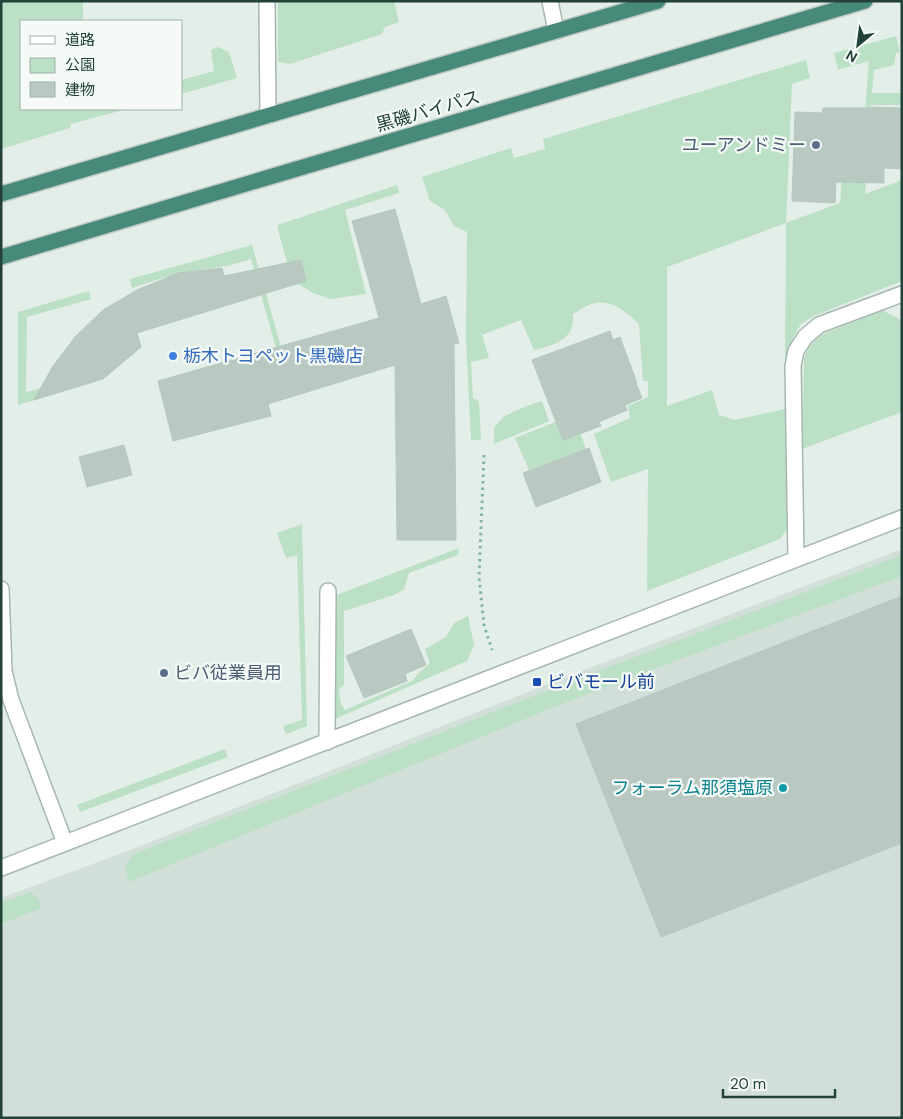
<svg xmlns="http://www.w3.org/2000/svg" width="903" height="1119" font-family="'DM Sans','Noto Sans JP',sans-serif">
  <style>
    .built { fill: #d2ded8 }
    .green { fill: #bbe0c5 }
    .building { fill: #b9c9c2; stroke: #b5c8c0 }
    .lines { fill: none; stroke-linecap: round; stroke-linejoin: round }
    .service-casing { stroke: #a6b7b0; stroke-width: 18 }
    .minor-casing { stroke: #a6b7b0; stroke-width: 18 }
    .tertiary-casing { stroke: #a6b7b0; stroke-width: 18 }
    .trunk-casing { stroke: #c1cac7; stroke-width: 18 }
    .path { stroke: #82b4a3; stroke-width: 3; stroke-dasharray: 2.5 4; stroke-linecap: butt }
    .service { stroke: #fff; stroke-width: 15 }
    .minor { stroke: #fff; stroke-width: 15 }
    .tertiary { stroke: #fff; stroke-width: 15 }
    .trunk { stroke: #488a7a; stroke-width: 15 }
    .service-dot { fill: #5c6f8a; stroke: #f5faf7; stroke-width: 2 }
    .shop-dot { fill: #3f7fe0; stroke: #f5faf7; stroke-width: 2 }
    .transit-dot { fill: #1a4fb4; stroke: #f5faf7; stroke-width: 2 }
    .culture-dot { fill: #0f9aa8; stroke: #f5faf7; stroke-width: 2 }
    .labels { text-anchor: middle; stroke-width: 4.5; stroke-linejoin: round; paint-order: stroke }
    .street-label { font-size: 18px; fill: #224138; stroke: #f5faf7 }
    .service-label { font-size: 18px; fill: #4e5e75; stroke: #f5faf7; text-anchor: end }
    .shop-label { font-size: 18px; fill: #366cbe; stroke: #f5faf7; text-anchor: start }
    .transit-label { font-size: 18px; fill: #164399; stroke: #f5faf7; text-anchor: start }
    .culture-label { font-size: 18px; fill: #0d838f; stroke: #f5faf7; text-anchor: end }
  </style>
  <rect width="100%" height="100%" fill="#e4eee9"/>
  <!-- built -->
  <path class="built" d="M902,549V1118H1V898L133,849L558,680Z"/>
  <!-- green -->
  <path class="green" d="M1,1H83V21H21V109H127L71,124L70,128L1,149Z
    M278,1H394L399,22L385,27L382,34L290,64L278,62Z
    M896,36L900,52L896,53L894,65L874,70L872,93H902V105H871L865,194L902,180V281L814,316L801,324L793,338L785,364L786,223L667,267V406L712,390L719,415L735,420L785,409L787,529L780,539L647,591L648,469L611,482L594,434L630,418L628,406L648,397V381H643L639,324C624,310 608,296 587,306C582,308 577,312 573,314C573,318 573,323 572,327C567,342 548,347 534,350L521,320L482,335L489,358L471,362L473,398L479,401L481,440H471L466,340L467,232L454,226L445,210L430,201L422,177L511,148L514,158L545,149L543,139L806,60L810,78L792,84L786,223L840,203L843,166L861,157L869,61L838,70L834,53Z
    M218,47L229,52L237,78L181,94V80L214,71L211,50Z
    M397,185L399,193L345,210L366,294L330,299L313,293L292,280L278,230V225Z
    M252,245L281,347L276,348L251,259L227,266L178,273L132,288L130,279Z
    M89,291L91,299L27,317L26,392L41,388L38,399L18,405V312Z
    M882,310L899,319L902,324V412L802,449L804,358L809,347L821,335Z
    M542,401L549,421L494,444V428L503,417L524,407Z
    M573,415L586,449L529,470L515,438Z
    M302,524L307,726L286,734L283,726L302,720L297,555L286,558L277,533Z
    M459,548L458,555L409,573L404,589L394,595L344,611V685L339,689L341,704L345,710L412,681L418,674L430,663L425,649L446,637L454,623L468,616L474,645L467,661L335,719L334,596Z
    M902,555V576L564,703L129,882L125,868L134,854L559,686Z
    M225,749L228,757L80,812L77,805Z
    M31,892L38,899L41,908L1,924V903Z"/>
  <!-- building -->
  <path class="building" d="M872,107L902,108V169L884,168V183L836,182L835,203L792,201L795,112L822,113L823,108H872Z
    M395,209L421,304L446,296L459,343L454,344L456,540H397L395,365L268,404L271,416L173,441L158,381L379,318L352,221Z
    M301,260L306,281L137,333L141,347L103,379L34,400L53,366L75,337L103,310L137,290L178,273L222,268L224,276Z
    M610,331L613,340L620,337L637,383H636L642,398L625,405L627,410L599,422L601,426L563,440L532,360Z
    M124,445L132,475L87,487L79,457Z
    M589,448L601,482L536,507L523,473Z
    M902,596V843L661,937L576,724Z
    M411,629L426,665L405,674L407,681L364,698L346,656Z"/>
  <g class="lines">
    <defs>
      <path id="service" d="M267,1L268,116
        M550,1L556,31
        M796,559L793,366L796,351L805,337L819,325L902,294
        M327,742L328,591"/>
      <path id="minor" d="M1,589L4,671L11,700L65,843"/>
      <path id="tertiary" d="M1,868L902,518"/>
      <path id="trunk" d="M1,194L658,1
        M1,257L283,173L865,1"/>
    </defs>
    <!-- service casing -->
    <use href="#service" class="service-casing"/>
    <!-- minor casing -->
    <use href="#minor" class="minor-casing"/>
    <!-- tertiary casing -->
    <use href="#tertiary" class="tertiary-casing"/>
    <!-- trunk casing -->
    <use href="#trunk" class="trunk-casing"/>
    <!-- path -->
    <path class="path" d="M484,455L479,577L484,625L492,650"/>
    <!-- service -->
    <use href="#service" class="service"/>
    <!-- minor -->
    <use href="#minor" class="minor"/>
    <!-- tertiary -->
    <use href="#tertiary" class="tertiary"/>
    <!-- trunk -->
    <use href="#trunk" class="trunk"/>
  </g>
  <!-- markers -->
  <g class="service-dot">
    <circle cx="816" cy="145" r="5"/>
    <circle cx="164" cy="673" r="5"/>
  </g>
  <circle class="shop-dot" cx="173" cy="356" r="5"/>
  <rect class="transit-dot" x="532" y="677" width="10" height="10" rx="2.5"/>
  <circle class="culture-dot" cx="783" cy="788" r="5"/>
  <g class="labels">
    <!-- street labels -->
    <g class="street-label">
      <text transform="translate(428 111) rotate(-16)" y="6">黒磯バイパス</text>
    </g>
    <!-- service labels -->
    <g class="service-label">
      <text x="806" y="151">ユーアンドミー</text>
      <text x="174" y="679" text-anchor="start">ビバ従業員用</text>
    </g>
    <!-- shop labels -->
    <g class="shop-label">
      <text x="183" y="362">栃木トヨペット黒磯店</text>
    </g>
    <!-- transit labels -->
    <g class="transit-label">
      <text x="547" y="688">ビバモール前</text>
    </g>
    <!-- culture labels -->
    <g class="culture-label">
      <text x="773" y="794">フォーラム那須塩原</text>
    </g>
  </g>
  <!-- border -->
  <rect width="903" height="1119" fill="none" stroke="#224138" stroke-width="5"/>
  <!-- legend -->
  <rect x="20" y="20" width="162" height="90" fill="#f5faf7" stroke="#a1b0ab"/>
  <rect x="30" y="36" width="25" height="8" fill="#ffffff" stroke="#a1b0ab"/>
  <text x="65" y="45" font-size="15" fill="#224138">道路</text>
  <rect x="30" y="58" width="25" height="15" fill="#bbe0c5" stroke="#a1b0ab"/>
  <text x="65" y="70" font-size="15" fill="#224138">公園</text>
  <rect x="30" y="82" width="25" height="15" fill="#b9c9c2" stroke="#a1b0ab"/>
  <text x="65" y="95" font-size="15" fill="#224138">建物</text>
  <!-- north arrow -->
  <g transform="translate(858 45) rotate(209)" stroke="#f5faf7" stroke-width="4" paint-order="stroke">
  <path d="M0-4L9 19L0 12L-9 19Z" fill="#224138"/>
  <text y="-8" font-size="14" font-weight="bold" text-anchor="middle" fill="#224138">N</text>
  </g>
  <!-- scale -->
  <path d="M723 1089v8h112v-8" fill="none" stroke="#224138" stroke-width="2.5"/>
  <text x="730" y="1089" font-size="15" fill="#224138" stroke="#f5faf7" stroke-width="4" paint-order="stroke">20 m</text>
</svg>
